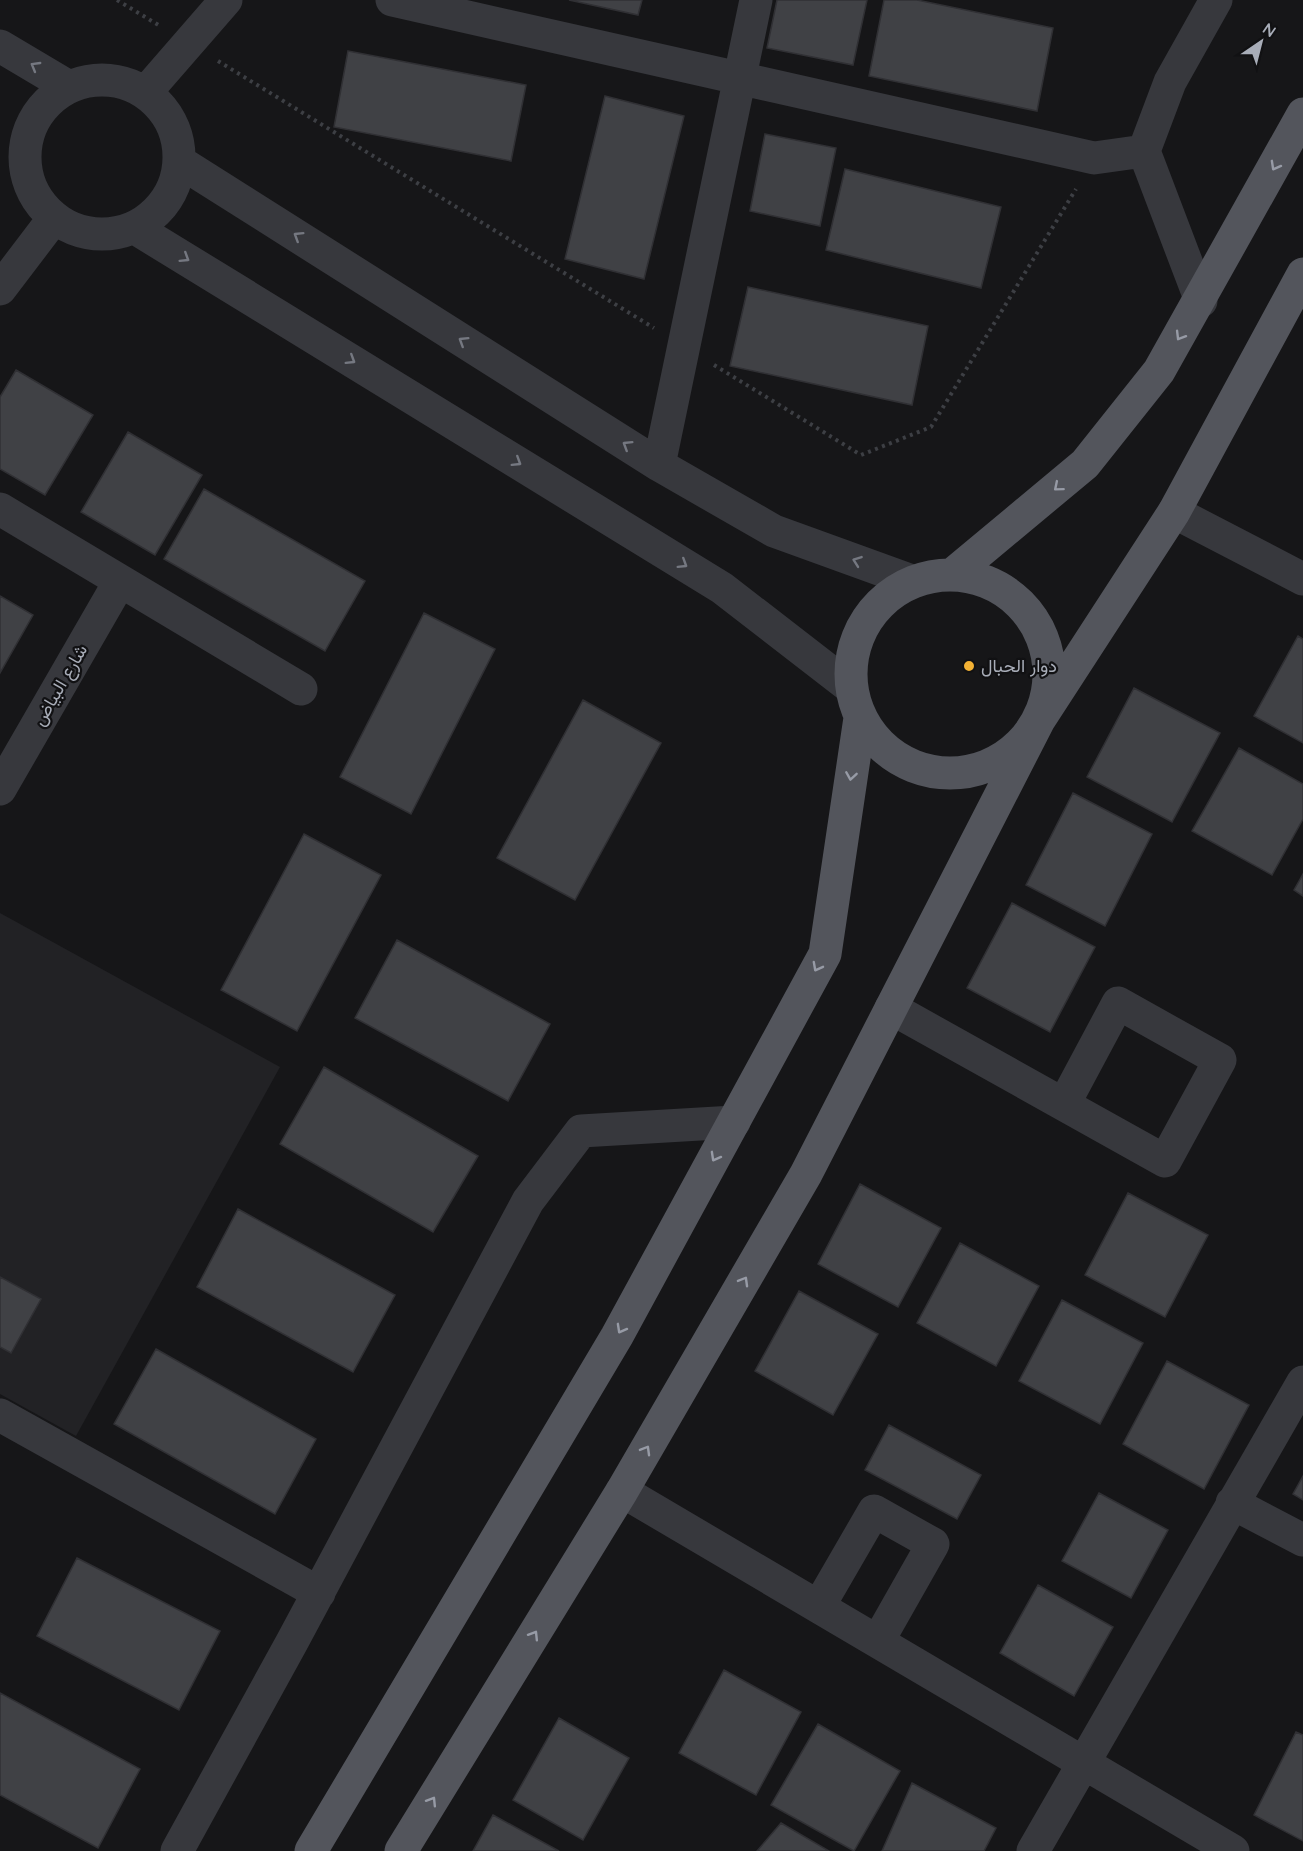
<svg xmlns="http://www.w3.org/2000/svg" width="1303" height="1851" font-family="Quicksand,Vazirmatn,sans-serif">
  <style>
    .built { fill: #222225 }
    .building { fill: #404145; stroke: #303034; stroke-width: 1.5 }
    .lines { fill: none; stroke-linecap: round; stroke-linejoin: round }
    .path { stroke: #3d3f44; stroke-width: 4; stroke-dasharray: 3 4.5; stroke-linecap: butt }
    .minor { stroke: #37383d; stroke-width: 33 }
    .major { stroke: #53555c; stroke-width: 33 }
    .oneway { stroke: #757881 }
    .oneway2 { stroke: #979ba6 }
    .poi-dot { fill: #f2b134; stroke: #111113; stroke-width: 2 }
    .labels { text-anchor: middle; stroke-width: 4.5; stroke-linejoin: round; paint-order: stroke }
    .poi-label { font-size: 18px; fill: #a8adb8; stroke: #111113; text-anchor: start }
    .street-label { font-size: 18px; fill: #a8adb8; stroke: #111113 }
  </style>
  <rect width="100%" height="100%" fill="#161618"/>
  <!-- built -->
  <path class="built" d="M0,913L280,1067L76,1436L0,1394Z"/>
  <!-- building -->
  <path class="building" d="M569,0H642L638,15Z
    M777,0H867L853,65L767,48Z
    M884,0H917L1053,28L1037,111L869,76Z
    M348,51L526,85L511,161L334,127Z
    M605,96L684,116L644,279L565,259Z
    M765,134L836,148L820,226L750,211Z
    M845,169L1001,207L981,288L826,250Z
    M748,287L928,326L912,405L730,366Z
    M16,370L93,415L45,495L0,469V397Z
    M128,432L202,475L155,555L81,512Z
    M204,489L365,581L325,651L164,559Z
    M0,596L33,615L0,673Z
    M424,613L495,649L411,814L340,777Z
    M1298,636L1303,639V743L1254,716Z
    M1134,688L1220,733L1172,822L1087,777Z
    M583,700L661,743L575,900L497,858Z
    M1239,748L1303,784V819L1272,875L1192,831Z
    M1073,793L1152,834L1105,926L1026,885Z
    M304,834L381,875L297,1031L221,990Z
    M1303,874V896L1294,890Z
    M1012,903L1095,947L1050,1032L967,988Z
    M397,940L550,1024L508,1101L355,1018Z
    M324,1067L478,1156L433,1232L280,1144Z
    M860,1184L941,1228L898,1307L818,1264Z
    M1128,1193L1208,1235L1165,1317L1085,1275Z
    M238,1209L395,1295L353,1372L197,1287Z
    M960,1243L1039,1286L996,1366L917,1323Z
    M0,1277L41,1299L11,1353L0,1347Z
    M799,1291L878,1334L833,1415L755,1371Z
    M1062,1300L1143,1343L1100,1424L1019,1381Z
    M156,1349L316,1439L275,1514L114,1424Z
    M1167,1361L1249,1405L1204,1489L1123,1444Z
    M889,1425L981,1475L957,1519L865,1470Z
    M1303,1476V1500L1293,1494Z
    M1099,1493L1168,1530L1131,1598L1062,1561Z
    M77,1558L220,1631L179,1710L37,1636Z
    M1038,1585L1113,1627L1074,1696L1000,1653Z
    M724,1670L801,1712L756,1795L679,1753Z
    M0,1693L140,1769L98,1848L0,1795Z
    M559,1718L629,1758L583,1840L513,1800Z
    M818,1724L900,1771L854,1851L771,1805Z
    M1296,1732L1303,1735V1841L1254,1815Z
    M912,1783L996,1828L984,1851H882Z
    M493,1815L559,1851H473Z
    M781,1823L829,1851H757Z"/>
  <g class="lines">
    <!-- path -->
    <path class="path" d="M117,0L160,26
      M218,61L654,328
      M714,365L861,455L931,427L1076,189"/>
    <!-- minor -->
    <path class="minor" d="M392,0L1094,158L1144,151
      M0,46L69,87
      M25 157a77 77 0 1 1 154 0a77 77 0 1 1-154 0Z
      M146,92L226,0
      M180,162L659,465L774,531L912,581
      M135,228L722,588L850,687
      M0,289L54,218
      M1201,301L1144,151L1170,82L1216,0
      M659,465L756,0
      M0,509L301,689
      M1174,512L1303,579
      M0,789L120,581
      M891,1008L1165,1161L1220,1060L1118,1003L1064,1104
      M0,1415L319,1593
      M622,1491L1233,1851
      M1232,1503L1303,1540
      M819,1606L874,1511L933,1544L878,1641
      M177,1851L292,1642L528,1201L581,1131L734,1122
      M1033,1851L1303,1382"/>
    <!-- major -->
    <path class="major" d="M953,574L1085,464L1159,371L1303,114
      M851 674a99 99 0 1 1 198 0a99 99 0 1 1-198 0Z
      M311,1851L617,1336L825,954L860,718
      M401,1851L622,1491L806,1174L1039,720L1174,512L1303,274"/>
  </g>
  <!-- one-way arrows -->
  <defs><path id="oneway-chevron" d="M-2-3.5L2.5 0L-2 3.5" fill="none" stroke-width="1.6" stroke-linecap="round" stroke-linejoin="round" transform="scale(1.5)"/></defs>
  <g class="oneway">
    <use href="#oneway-chevron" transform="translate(35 66) rotate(-150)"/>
    <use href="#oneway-chevron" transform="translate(298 236) rotate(-148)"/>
    <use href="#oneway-chevron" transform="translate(185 258) rotate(32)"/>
    <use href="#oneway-chevron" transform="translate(463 341) rotate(-148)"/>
    <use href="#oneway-chevron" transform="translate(351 360) rotate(32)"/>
    <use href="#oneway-chevron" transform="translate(627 445) rotate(-148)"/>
    <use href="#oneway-chevron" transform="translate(517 462) rotate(32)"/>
    <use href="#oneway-chevron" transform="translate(857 561) rotate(-160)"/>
    <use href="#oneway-chevron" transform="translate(683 564) rotate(32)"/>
  </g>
  <g class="oneway2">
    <use href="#oneway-chevron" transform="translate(1275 166) rotate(119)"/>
    <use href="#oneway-chevron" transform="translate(1180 336) rotate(121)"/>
    <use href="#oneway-chevron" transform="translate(1058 487) rotate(140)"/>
    <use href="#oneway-chevron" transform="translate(851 776) rotate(99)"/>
    <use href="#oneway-chevron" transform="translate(817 967) rotate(118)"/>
    <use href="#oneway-chevron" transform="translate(715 1157) rotate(119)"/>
    <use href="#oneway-chevron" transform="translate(744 1281) rotate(-60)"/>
    <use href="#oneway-chevron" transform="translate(621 1329) rotate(119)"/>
    <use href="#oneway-chevron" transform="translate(646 1450) rotate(-60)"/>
    <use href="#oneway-chevron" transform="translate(534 1635) rotate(-58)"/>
    <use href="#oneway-chevron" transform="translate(432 1801) rotate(-58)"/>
  </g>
  <!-- markers -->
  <circle class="poi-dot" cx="969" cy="666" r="6"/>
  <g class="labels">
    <!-- poi labels -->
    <g class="poi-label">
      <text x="981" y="672">دوار الحبال</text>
    </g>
    <!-- street labels -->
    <g class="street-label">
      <text transform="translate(60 685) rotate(-60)" y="6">شارع البياض</text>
    </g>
  </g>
  <!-- north arrow -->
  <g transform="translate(1261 42) rotate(35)" stroke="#111113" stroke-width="4.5" paint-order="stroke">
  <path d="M0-4.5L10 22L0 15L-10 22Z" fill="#a8adb8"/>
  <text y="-9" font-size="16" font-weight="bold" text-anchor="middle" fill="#a8adb8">N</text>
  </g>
</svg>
